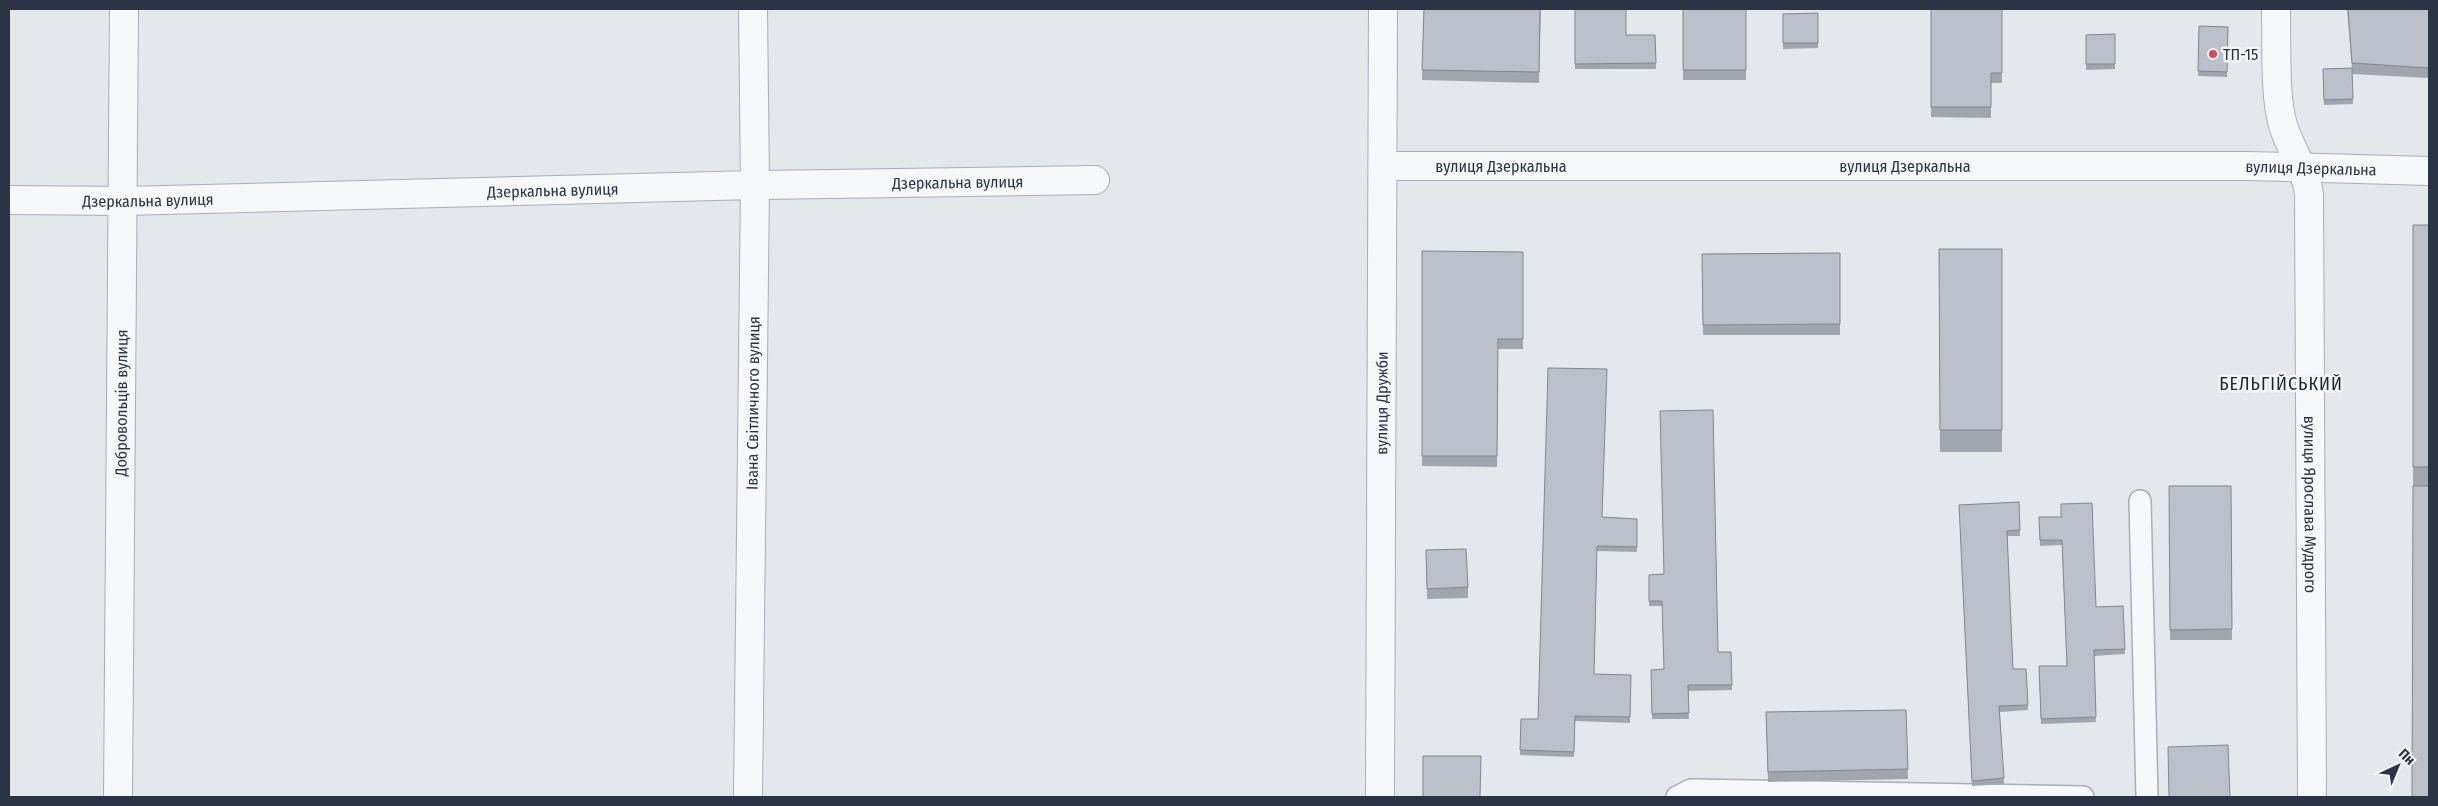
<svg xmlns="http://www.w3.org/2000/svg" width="2438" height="806" font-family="'Fira Sans Condensed',sans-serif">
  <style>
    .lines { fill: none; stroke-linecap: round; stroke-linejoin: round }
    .service-casing { stroke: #a9aeb7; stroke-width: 24 }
    .minor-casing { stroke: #a9aeb7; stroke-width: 30 }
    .service { stroke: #f7f8fa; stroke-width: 21 }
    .minor { stroke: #f7f8fa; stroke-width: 28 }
    .wall { fill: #a1a5ae }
    .building { fill: #bbc0ca; stroke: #83868d }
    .poi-dot { fill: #d1495b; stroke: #f4f6f9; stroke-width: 2 }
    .labels { text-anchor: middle; stroke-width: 5; stroke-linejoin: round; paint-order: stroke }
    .poi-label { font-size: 16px; fill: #2b3445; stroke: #f4f6f9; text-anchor: start }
    .street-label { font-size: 16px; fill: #2b3445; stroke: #f4f6f9 }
    .neighbourhood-label { font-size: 18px; letter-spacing: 1px; fill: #1d2536; stroke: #f4f6f9 }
  </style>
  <rect width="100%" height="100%" fill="#e4e7ec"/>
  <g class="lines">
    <defs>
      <path id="service" d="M2140,501L2147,797
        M1677,797L1691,790L2083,797"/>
      <g id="minor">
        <path id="s1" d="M2276,9C2277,41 2274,96 2283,125C2290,149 2306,169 2309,194L2312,797"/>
        <path id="s2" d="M1383,166H2248L2429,171"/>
        <path id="s3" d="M9,200L123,201L755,185L1095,180"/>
        <path id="s4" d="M118,797L124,9"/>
        <path id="s5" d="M748,797L755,185L753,9"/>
        <path id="s6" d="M1380,797L1383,9"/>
      </g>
    </defs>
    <!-- service casing -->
    <use href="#service" class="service-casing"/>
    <!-- minor casing -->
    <use href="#minor" class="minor-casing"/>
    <!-- service -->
    <use href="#service" class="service"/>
    <!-- minor -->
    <use href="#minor" class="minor"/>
  </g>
  <!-- wall -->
  <path class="wall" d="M1424,9H1541L1539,83L1422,80Z
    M1575,9L1626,35H1655L1656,69H1575Z
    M1683,9H1746V80H1683Z
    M1931,9H2002V83H1991V118L1931,117Z
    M2347,9H2429V78L2352,74L2353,104L2324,105L2323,69L2352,68Z
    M1818,13V48L1783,49V14Z
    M2199,26L2228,27L2227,77L2198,76Z
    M2115,34V69L2086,70V35Z
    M2413,225H2429V797L2413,486Z
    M1939,249H2002V452H1940Z
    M1422,251L1523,252V349H1498L1497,467L1422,466Z
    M1840,253V335H1703L1702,254Z
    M2169,486H2231L2232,640H2170Z
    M2019,502L2020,536H2007L2013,669H2026L2028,710L2000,712L2004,784L1972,786L1959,505Z
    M1602,517L1637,519V552L1597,551L1594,674L1631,675L1630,723L1575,721L1574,757L1520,755V750L1538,719Z
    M2039,517H2061L2096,607L2123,606L2125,654L2094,656L2096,722L2041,724L2039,666H2067L2062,545L2040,546Z
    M1426,550L1468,587V598L1427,599Z
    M1649,575L1718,652H1731L1732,690L1688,691L1689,719H1652L1651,670L1664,669L1662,606H1649Z
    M1906,710L1908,779L1768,782L1766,712Z"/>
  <!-- building -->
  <path class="building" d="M1424,9H1540L1539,72L1422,70Z
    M1575,9H1626V35H1655L1656,63L1575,64Z
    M1683,9H1746V70H1683Z
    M1931,9H2002V73H1991V107H1931Z
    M2348,9H2429V68L2352,63Z
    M1818,13V43H1783V14Z
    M2199,26L2228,27L2227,72L2198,71Z
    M2115,34V64H2086V35Z
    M2352,68L2353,99L2324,100L2323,69Z
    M2413,225H2429V467H2413Z
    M1939,249H2002V430H1940Z
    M1422,251L1523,252V339H1498L1497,456H1422Z
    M1840,253V324L1703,325L1702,254Z
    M1548,368L1607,369L1602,517L1637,519V547L1597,546L1594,674L1631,675L1630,717L1575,716L1574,752L1520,750L1521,719H1538Z
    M1713,410L1718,652H1731L1732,685H1688L1689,713L1652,714L1651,670L1664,669L1662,601H1649V575L1664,574L1660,411Z
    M2169,486H2231L2232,629L2170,630Z
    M2413,486H2429V797H2412Z
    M2019,502L2020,530L2007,531L2013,669H2026L2028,705L1999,706L2004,778L1972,781L1959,505Z
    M2092,503L2096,607L2123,606L2125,649L2094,650L2096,717L2041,719L2039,666H2067L2062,540H2040L2039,517H2061V504Z
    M1466,549L1468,587L1427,589L1426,550Z
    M1906,710L1908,769L1768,772L1766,712Z
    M2228,745L2230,797H2169L2168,747Z
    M1423,756H1481L1480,797H1423Z"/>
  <!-- markers -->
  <circle class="poi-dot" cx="2213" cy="54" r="5"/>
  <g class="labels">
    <!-- poi labels -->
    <g class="poi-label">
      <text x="2223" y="60">ТП-15</text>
    </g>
    <!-- street labels -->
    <g class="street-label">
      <text dy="6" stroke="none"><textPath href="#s2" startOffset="118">вулиця Дзеркальна</textPath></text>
      <text dy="6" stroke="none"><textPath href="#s2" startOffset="522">вулиця Дзеркальна</textPath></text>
      <text dy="6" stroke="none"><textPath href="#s2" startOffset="928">вулиця Дзеркальна</textPath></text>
      <text dy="6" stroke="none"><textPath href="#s3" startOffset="949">Дзеркальна вулиця</textPath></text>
      <text dy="6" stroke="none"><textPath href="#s3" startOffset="544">Дзеркальна вулиця</textPath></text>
      <text dy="6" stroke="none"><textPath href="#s3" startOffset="139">Дзеркальна вулиця</textPath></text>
      <text dy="6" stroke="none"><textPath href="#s4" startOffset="394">Добровольців вулиця</textPath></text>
      <text dy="6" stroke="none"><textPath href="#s5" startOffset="394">Івана Світличного вулиця</textPath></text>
      <text dy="6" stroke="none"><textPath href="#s6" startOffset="394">вулиця Дружби</textPath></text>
      <text dy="6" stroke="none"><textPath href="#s1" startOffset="501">вулиця Ярослава Мудрого</textPath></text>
    </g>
    <!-- neighbourhood labels -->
    <g class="neighbourhood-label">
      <text x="2281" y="390">БЕЛЬГІЙСЬКИЙ</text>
    </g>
  </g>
  <!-- border -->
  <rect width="2438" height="806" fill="none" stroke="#2b3445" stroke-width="20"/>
  <!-- north arrow -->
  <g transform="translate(2398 766) rotate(44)" stroke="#f4f6f9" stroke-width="4" paint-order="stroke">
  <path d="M0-4L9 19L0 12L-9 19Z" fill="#2b3445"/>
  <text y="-8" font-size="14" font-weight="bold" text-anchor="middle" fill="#2b3445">Пн</text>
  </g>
</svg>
